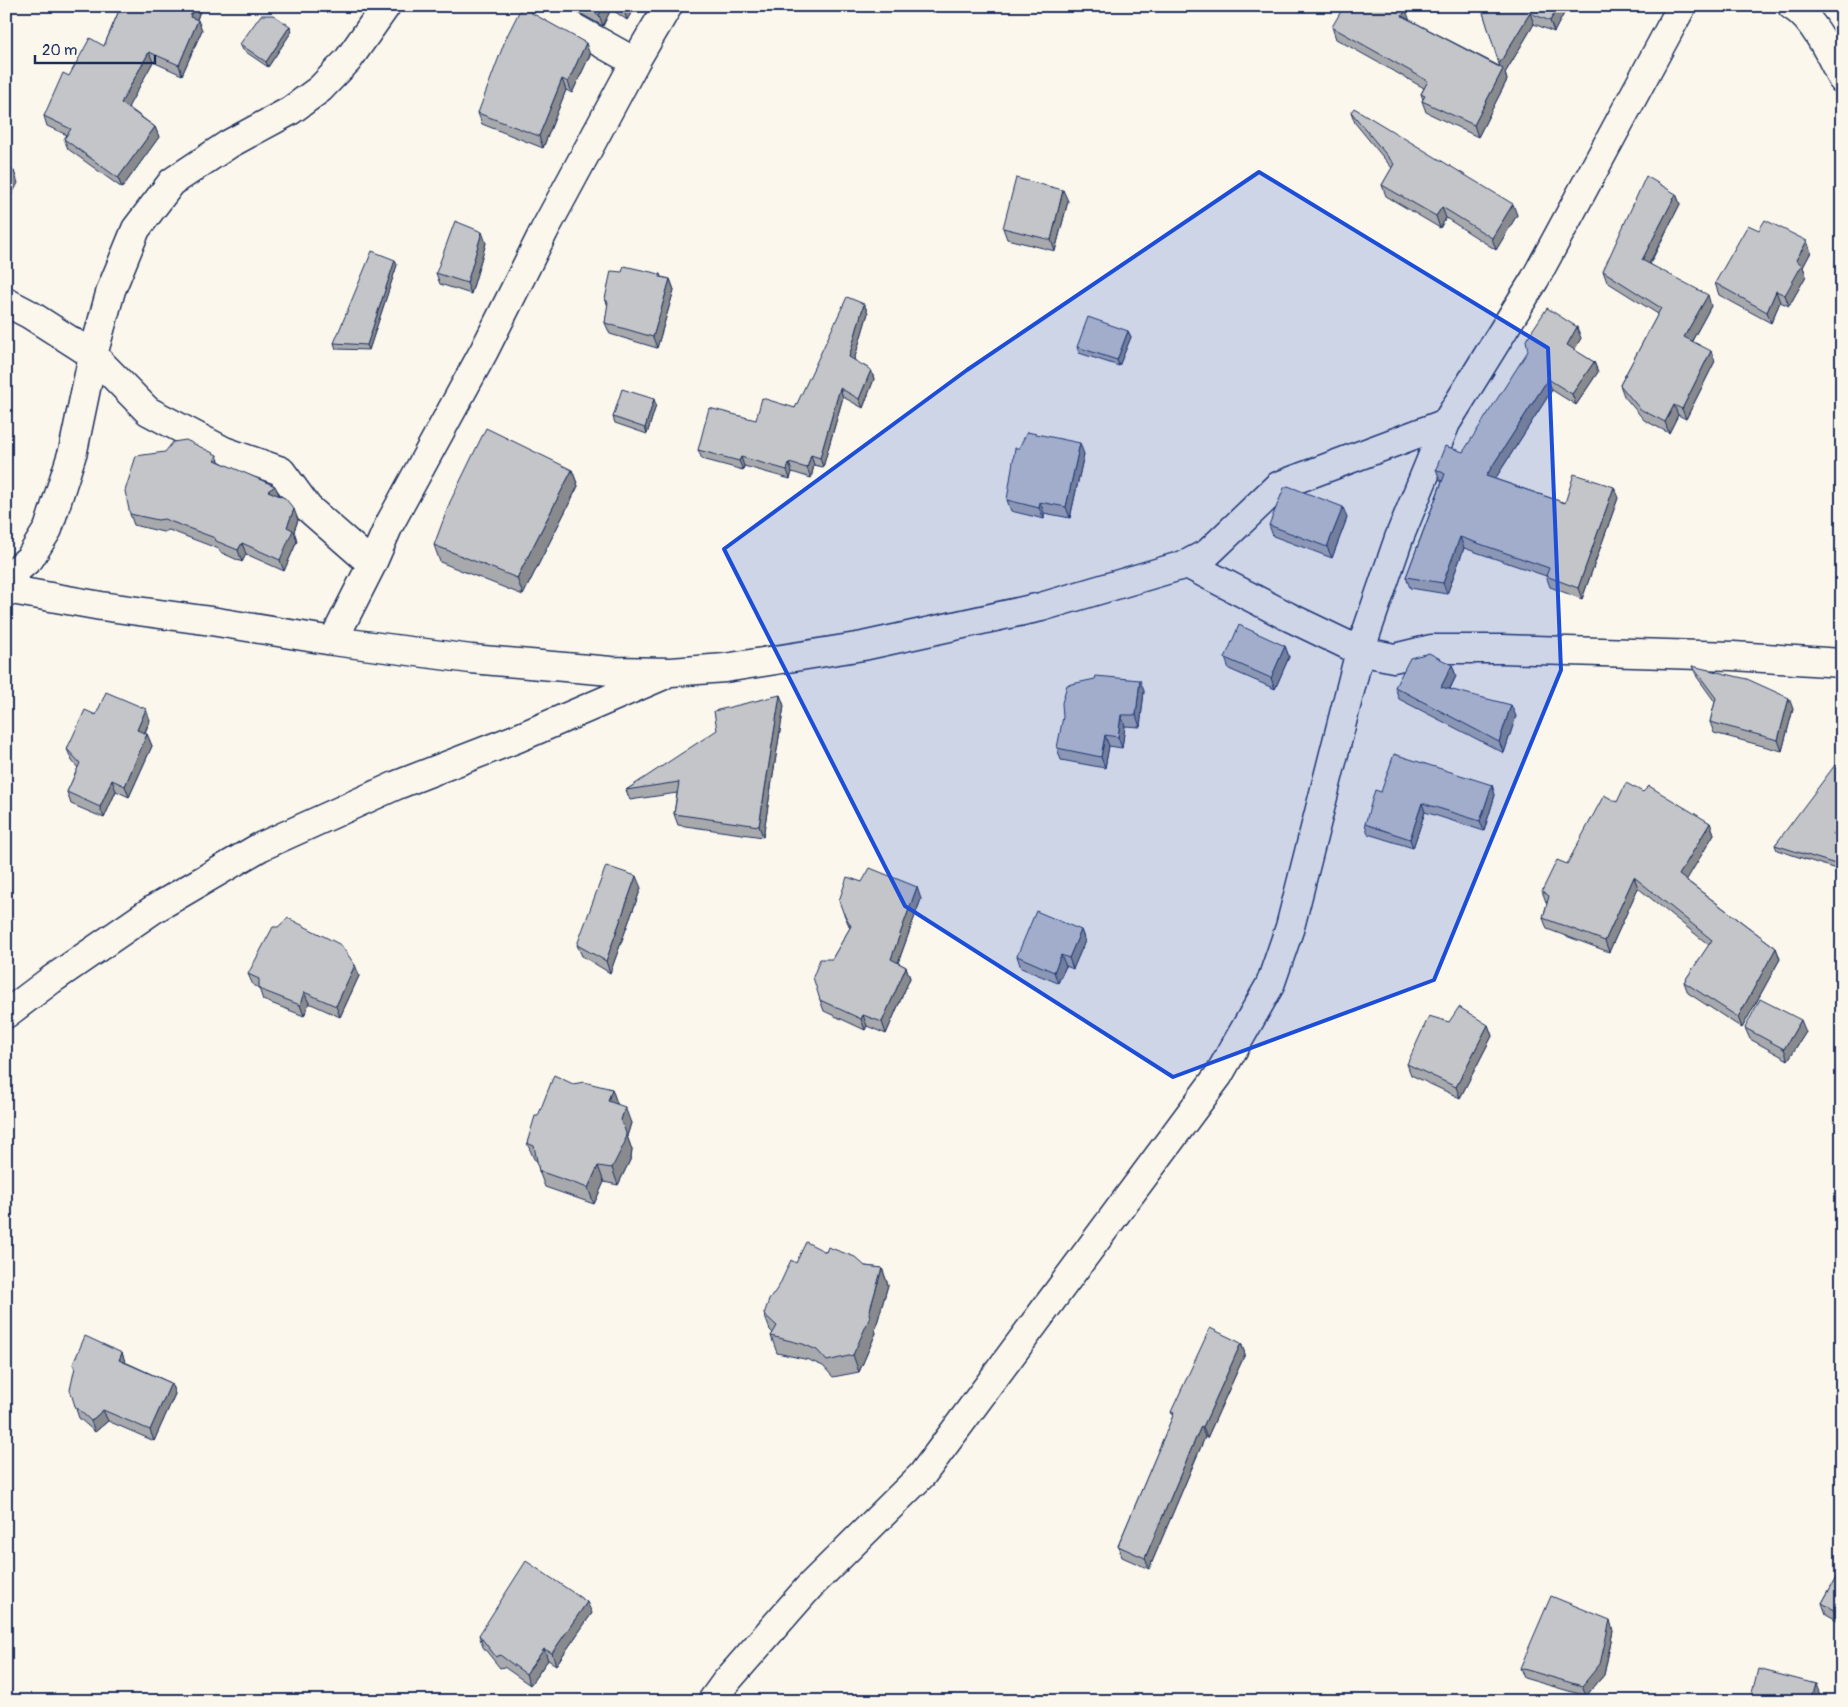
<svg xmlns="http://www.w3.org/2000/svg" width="1848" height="1707" font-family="Pangolin,sans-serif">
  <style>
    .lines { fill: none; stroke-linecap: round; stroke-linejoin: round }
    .minor-casing { stroke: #1b2f5e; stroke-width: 31 }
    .minor { stroke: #fbf7ec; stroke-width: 28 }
    .wall { fill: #a8a9ad; stroke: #1b2f5e }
    .shaded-wall { fill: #888a8d; stroke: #1b2f5e }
    .building { fill: #c3c5c9; stroke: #1b2f5e }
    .marked { fill: #1d4ed8; fill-opacity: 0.2; stroke: #1d4ed8; stroke-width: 4; stroke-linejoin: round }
  </style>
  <rect width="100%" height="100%" fill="#fbf7ec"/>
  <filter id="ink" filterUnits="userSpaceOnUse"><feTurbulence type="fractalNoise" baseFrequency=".02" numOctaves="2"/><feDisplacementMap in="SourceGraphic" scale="10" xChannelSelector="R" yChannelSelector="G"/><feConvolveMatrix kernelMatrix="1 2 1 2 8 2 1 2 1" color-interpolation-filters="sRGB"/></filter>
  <g filter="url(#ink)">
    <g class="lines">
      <defs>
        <path id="minor" d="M540,6L542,10L635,62
          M1792,6C1814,19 1831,56 1842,79
          M6,302L29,314L93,355L148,411L224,451L281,471L308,508L372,564
          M1187,564L1287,616L1360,651L1394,658L1431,649H1502L1733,656L1842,663
          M6,579L30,558L48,529L73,451L93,355L111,290L136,229L172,182L229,144L290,111L320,89L348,60L386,6
          M6,589L101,606L211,621L333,641L471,659L611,671L671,672L725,668L863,646L1041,607L1187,564L1208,553L1278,486L1446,423
          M333,641L372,564L389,525L484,351L544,231L635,62L668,6
          M6,1014L51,980L154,909L260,847L397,785L518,738L662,676
          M712,1701L725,1683L809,1587L922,1475L1218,1076L1270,985L1290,927L1360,651L1399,538L1446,423L1535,279L1682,6"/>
      </defs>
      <!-- minor casing -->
      <use href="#minor" class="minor-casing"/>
      <!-- minor -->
      <use href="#minor" class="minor"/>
    </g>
    <!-- wall -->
    <path class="wall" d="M121,6H198L200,11L197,20L202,30L182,75L153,62L128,107L155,127L159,137L122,188L68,149L64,139L67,135L47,126L44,116L69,76L104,46Z
      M567,6H635L627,20L611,9L603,26Z
      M1481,6H1568L1554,32L1534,24L1505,73L1507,80L1478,137L1426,112L1422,101L1423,99L1421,94L1424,88L1336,39L1332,27L1410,20L1501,67Z
      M530,12L590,55L572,93L566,90L543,148L482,124L478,113Z
      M292,31L268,67L243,50L240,44Z
      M1351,112L1517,215L1496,250L1446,218L1440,228L1386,196L1382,185L1392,168L1355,123Z
      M1676,194L1680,204L1650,264L1711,306L1692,341L1715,361L1686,419L1678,415L1669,433L1644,420L1624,396L1620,385L1658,314L1607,282L1603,271Z
      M1068,201L1055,251L1007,239L1003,228Z
      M486,243L471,294L440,284L436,273Z
      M1811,252L1803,267L1806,276L1789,306L1780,302L1771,323L1719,295L1715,283Z
      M397,265L369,350L336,349L334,343Z
      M660,274L661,277L670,279L674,290L657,348L610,334L605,323L608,306L605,299Z
      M864,304L868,313L854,360L871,370L874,379L863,408L843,397L823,467L814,465L811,478L792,472L790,479L744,466L743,470L702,459L698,450L756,420L795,408Z
      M1128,331L1131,337L1119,366L1079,353L1077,347Z
      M1581,338L1574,350L1594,362L1598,372L1576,405L1552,390L1495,479L1565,503L1618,498L1582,599L1550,587L1546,576L1464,548L1447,594L1410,588L1406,577L1442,481L1440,480L1436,469L1463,452Z
      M656,405L647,434L615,423L613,417Z
      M1084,454L1070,518L1044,513V519L1011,511L1007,500Z
      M217,455L219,461L279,495L298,520L294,531L297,541L284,571L246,554L242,562L220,552L219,549L169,530L163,532L134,525L130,514Z
      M572,470L578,486L523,595L440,562L434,545Z
      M1347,518L1332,558L1273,536L1269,525Z
      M1285,646L1289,657L1275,689L1229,669L1225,658Z
      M1452,665L1456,676L1450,689L1516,716L1504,753L1399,699L1395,687Z
      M1692,666L1793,709L1782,751L1714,733L1710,722L1715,702L1697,677Z
      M1144,691L1140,727L1125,726L1122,748L1109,746L1105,768L1061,760L1057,748Z
      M780,695L784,706L763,837L678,825L674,814L677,793L630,800L626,790Z
      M96,715L150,720L145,733L147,734L152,746L129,797L116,791L104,818L71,804L67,792L78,768L72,761L67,749Z
      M1842,765V830L1837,836L1842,838V871L1777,850L1775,845Z
      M1492,785L1495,795L1484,831L1425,812L1413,848L1368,834L1365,824L1381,792Z
      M1643,792L1710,823L1714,834L1686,880L1776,948L1780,959L1742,1028L1688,993L1684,982L1709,945L1638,888L1609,952L1547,929L1543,918L1547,903L1546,902L1542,891L1567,864L1617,802Z
      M641,888L610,973L582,956L577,945Z
      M921,899L898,963L906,967L910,978L886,1034L867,1026L865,1030L824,1011L820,1000L832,959L850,928L843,912Z
      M1081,930L1085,941L1073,969L1066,966L1058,983L1021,968L1017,956Z
      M355,965L359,976L340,1017L309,1003L304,1016L263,1000L259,988L253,985L248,974Z
      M1449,1022L1488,1025L1492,1036L1460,1098L1411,1075L1407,1064Z
      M1745,1028L1806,1032L1788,1060L1750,1039Z
      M573,1084L612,1089L617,1104L631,1123L627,1136L632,1150L631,1158L618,1185L604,1182L594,1204L545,1187L539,1171L537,1161L534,1159L527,1143L538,1116Z
      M826,1252L865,1266L882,1268L888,1285L875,1330L876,1333L859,1372L833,1377L823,1366L809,1360L777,1353L771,1336L773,1333L770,1330L764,1314L796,1263Z
      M1241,1343L1245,1354L1207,1438L1205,1437L1149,1569L1122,1557L1118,1546L1173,1416L1171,1412Z
      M122,1353L125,1362L171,1383L175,1394L154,1441L108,1421L95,1432L79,1418L75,1406V1369L73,1364Z
      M1842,1567V1629L1840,1628L1837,1620L1826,1614L1822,1603Z
      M592,1613L556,1665L548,1660L530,1685L504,1667L500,1668L483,1647L479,1635Z
      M1613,1631L1604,1675L1586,1696L1524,1678L1520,1668Z"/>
    <!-- shaded-wall -->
    <path class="shaded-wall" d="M194,6H198L200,11L194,27L190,17Z
      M603,6H610L611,9L603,26L599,15Z
      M624,6H635L627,20L623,8Z
      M1558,6H1568L1554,32L1550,21Z
      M1406,10L1410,21L1402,16Z
      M1530,13L1534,24L1505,73L1507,80L1478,137L1474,125L1502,71L1499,64Z
      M198,20L202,30L182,75L179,65Z
      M290,26L292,31L268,67L266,62Z
      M586,43L590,55L572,93L568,82Z
      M149,52L153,62L125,113L121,103Z
      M562,79L566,90L543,148L539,136Z
      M155,127L159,137L122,188L118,178Z
      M14,171L18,183L6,206V187Z
      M1063,190L1068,201L1055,251L1051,240Z
      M1676,194L1680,204L1646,270L1642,260Z
      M1513,204L1517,215L1496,250L1492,238Z
      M1442,207L1446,218L1440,228L1436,216Z
      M482,232L486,243L471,294L467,283Z
      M1807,241L1811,252L1803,267L1806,276L1789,306L1785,295L1796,260Z
      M395,260L397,265L369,350L367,345Z
      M670,279L674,290L657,348L653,337Z
      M1776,291L1780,302L1771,323L1767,312Z
      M1708,295L1711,306L1688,348L1684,337Z
      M864,304L868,313L852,367L849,357Z
      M1577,327L1581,338L1571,356L1567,345Z
      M1128,331L1131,337L1119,366L1117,360Z
      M1711,351L1715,361L1686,419L1682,409Z
      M1594,362L1598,372L1576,405L1572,394Z
      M871,370L874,379L863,408L859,399Z
      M1548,379L1552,390L1490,487L1486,476Z
      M840,388L843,397L823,467L820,458Z
      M654,399L656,405L647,434L645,428Z
      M1674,405L1678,415L1669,433L1665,422Z
      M1080,443L1084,454L1070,518L1066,507Z
      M811,455L814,465L811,478L807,468Z
      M741,457L744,466L743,470L739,461Z
      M789,463L792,472L790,479L787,470Z
      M572,470L578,486L523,595L517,578Z
      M275,486L280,497L268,491Z
      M1614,487L1618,498L1582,599L1578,588Z
      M1040,502L1044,513V519L1039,508Z
      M1343,507L1347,518L1332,558L1327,547Z
      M294,509L298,520L294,531L297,541L284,571L280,560L287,527Z
      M1460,537L1464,548L1447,594L1443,583Z
      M242,543L246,554L242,562L238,550Z
      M1285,646L1289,657L1275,689L1271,678Z
      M1452,665L1456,676L1445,698L1441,687Z
      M1140,680L1144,691L1140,727L1136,715Z
      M780,695L784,706L763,837L759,826Z
      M1789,698L1793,709L1782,751L1778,740Z
      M1511,705L1516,716L1504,753L1499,742Z
      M146,709L150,720L141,741L137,730Z
      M1121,715L1125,726L1122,748L1118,737Z
      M147,734L152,746L129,797L125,786Z
      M1105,735L1109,746L1105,768L1101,757Z
      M112,780L116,791L104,818L100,807Z
      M1492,785L1495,795L1484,831L1480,821Z
      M1422,803L1425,812L1413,848L1410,839Z
      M1842,822V830L1835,839L1833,834Z
      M1710,823L1714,834L1683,886L1679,875Z
      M636,876L641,888L610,973L606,961Z
      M1634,877L1638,888L1609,952L1605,941Z
      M917,887L921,899L895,971L891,959Z
      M1081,930L1085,941L1073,969L1069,958Z
      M1776,948L1780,959L1742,1028L1738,1017Z
      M1061,955L1066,966L1058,983L1054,972Z
      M355,965L359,976L340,1017L336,1006Z
      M906,967L910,978L886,1034L882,1022Z
      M304,992L309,1003L304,1016L300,1005Z
      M863,1015L867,1026L865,1030L861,1019Z
      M1801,1020L1806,1032L1788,1060L1784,1049Z
      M1488,1025L1492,1036L1460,1098L1456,1087Z
      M612,1089L618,1106L608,1101Z
      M625,1107L631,1123L627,1136L632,1150L631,1158L618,1185L612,1168L621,1120Z
      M598,1166L604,1182L594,1204L588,1188Z
      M882,1268L888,1285L875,1330L876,1333L859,1372L853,1355L869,1313Z
      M1241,1343L1245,1354L1207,1438L1203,1427Z
      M122,1353L126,1364L119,1360Z
      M171,1383L175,1394L154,1441L150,1430Z
      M103,1410L108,1421L95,1432L91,1421Z
      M1201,1426L1205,1437L1149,1569L1145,1558Z
      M587,1602L592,1613L556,1665L552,1653Z
      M1610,1620L1613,1631L1604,1675L1586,1696L1582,1686Z
      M544,1649L548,1660L530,1685L526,1674Z
      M1816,1684L1820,1695L1818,1701H1811Z"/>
    <!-- building -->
    <path class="building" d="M121,6H194L190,17L198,20L179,65L149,52L121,103L155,127L118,178L64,139L71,129L44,116L63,73L69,76L90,38L104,46Z
      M522,6H525L530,12L586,43L568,82L562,79L539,136L478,113L506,38Z
      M583,6H603L599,15Z
      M1344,6H1400L1406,10L1402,16L1503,69L1474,125L1422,101L1425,96L1421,94L1428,81L1332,27Z
      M1481,6H1558L1550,21L1530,13L1499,64Z
      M261,15H273L290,26L266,62L240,44Z
      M1354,108L1513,204L1492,238L1442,207L1436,216L1382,185L1394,164L1351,112Z
      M6,167L14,171L6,187Z
      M1646,176L1676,194L1642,260L1708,295L1684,337L1711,351L1682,409L1674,405L1665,422L1640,409L1620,385L1661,308L1603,271Z
      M1016,178L1063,190L1051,240L1003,228Z
      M1765,220L1807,241L1796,260L1802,265L1785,295L1776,291L1767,312L1715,283L1748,225L1759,230Z
      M455,221L482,232L467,283L436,273Z
      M372,251L395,260L367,345L334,343Z
      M624,266L660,274V277L670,279L653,337L605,323L608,302L605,299L611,271L622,272Z
      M847,297L864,304L849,357L871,370L859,399L840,388L820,458L811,455L807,468L789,463L787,470L741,457L739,461L698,450L709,408L756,420L762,398L795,408Z
      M1547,308L1577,327L1567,345L1594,362L1572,394L1548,379L1486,476L1565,503L1574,474L1614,487L1578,588L1546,576L1549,568L1460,537L1443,583L1406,577L1445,474L1436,469L1445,446L1463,452L1528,351L1526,340Z
      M1088,317L1128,331L1117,360L1077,347Z
      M622,389L654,399L645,428L613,417Z
      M486,428L572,470L517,578L434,545L450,502Z
      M1027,432L1080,443L1066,507L1040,502L1039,508L1007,500L1015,448H1019Z
      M186,440L217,455L215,460L275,486L268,491L285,498L294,509L287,527L293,530L280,560L242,543L238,550L216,541L215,538L164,519L158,520L130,514L125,491L136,456L165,452L173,442Z
      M1288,486L1343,507L1327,547L1269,525L1284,488Z
      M1239,625L1285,646L1271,678L1225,658Z
      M1429,653L1452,665L1441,687L1511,705L1499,742L1395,687L1410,658Z
      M1692,666L1747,679L1789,698L1778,740L1710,722L1716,698Z
      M1096,676L1140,680L1136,715H1121L1118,737L1105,735L1101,757L1057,748L1063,717L1062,703L1067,685L1095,679Z
      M106,692L146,709L137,730L147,734L125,786L112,780L100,807L67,792L80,763L67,749L85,710L96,715Z
      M780,695L759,826L674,814L679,782L626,790L717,730L714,711Z
      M1394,754L1492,785L1480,821L1422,803L1410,839L1365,824L1375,790L1381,792Z
      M1835,765L1839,768L1842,765V822L1833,834L1842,838V866L1775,845Z
      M1626,783L1643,792L1649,786L1710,823L1679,875L1776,948L1738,1017L1684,982L1712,940L1634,877L1605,941L1543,918L1549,896L1542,891L1557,860L1567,864L1604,795L1617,802Z
      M606,866L636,876L606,961L577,945Z
      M870,868L917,887L891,959L906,967L882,1022L863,1015L861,1019L820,1000L813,977L820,959H832L851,926L843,912L839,901L847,877L862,882Z
      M1036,911L1081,930L1069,958L1061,955L1054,972L1017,956Z
      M288,918L341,945L355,965L336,1006L304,992L300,1005L259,989V979L248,974L273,927H278Z
      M1760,999L1801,1020L1784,1049L1745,1028Z
      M1459,1007L1488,1025L1456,1087L1407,1064L1429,1016L1449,1022Z
      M554,1075L573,1084L584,1082L612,1089L608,1101L625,1107L621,1120L626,1133L625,1142L612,1168L598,1166L588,1188L539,1171L534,1146L527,1143L535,1116H538Z
      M806,1242L826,1252L828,1247L855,1257L865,1266L882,1268L869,1313L870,1317L853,1355L827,1361L817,1350L803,1344L771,1336L777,1326L764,1314L769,1300L779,1286L791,1260L796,1263Z
      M1210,1328L1241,1343L1203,1427L1201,1426L1145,1558L1118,1546L1174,1413L1171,1412Z
      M85,1336L122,1353L119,1360L171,1383L150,1430L103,1410L91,1421L75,1406L70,1390L75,1367L73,1364Z
      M526,1561L587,1602L552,1653L544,1649L526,1674L500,1655L496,1657L479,1635Z
      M1842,1567V1620L1836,1618L1840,1613L1822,1603Z
      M1551,1596L1610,1620L1600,1664L1582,1686L1520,1668Z
      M1758,1669L1816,1684L1811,1701H1750Z"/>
  </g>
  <!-- marked area -->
  <path class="marked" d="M1259,172L1548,348L1561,670L1434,980L1173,1077L905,906L724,549L967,370Z"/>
  <!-- margin -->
  <rect width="1848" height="1707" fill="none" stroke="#fbf7ec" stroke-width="25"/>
  <rect x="12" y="12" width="1823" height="1682" fill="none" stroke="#1b2f5e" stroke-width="2" filter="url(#ink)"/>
  <!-- scale -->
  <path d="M35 55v8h120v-8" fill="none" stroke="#1b2f5e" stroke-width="2.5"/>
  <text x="42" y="55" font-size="15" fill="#1b2f5e" stroke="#fbf7ec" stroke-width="4" paint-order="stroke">20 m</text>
</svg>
